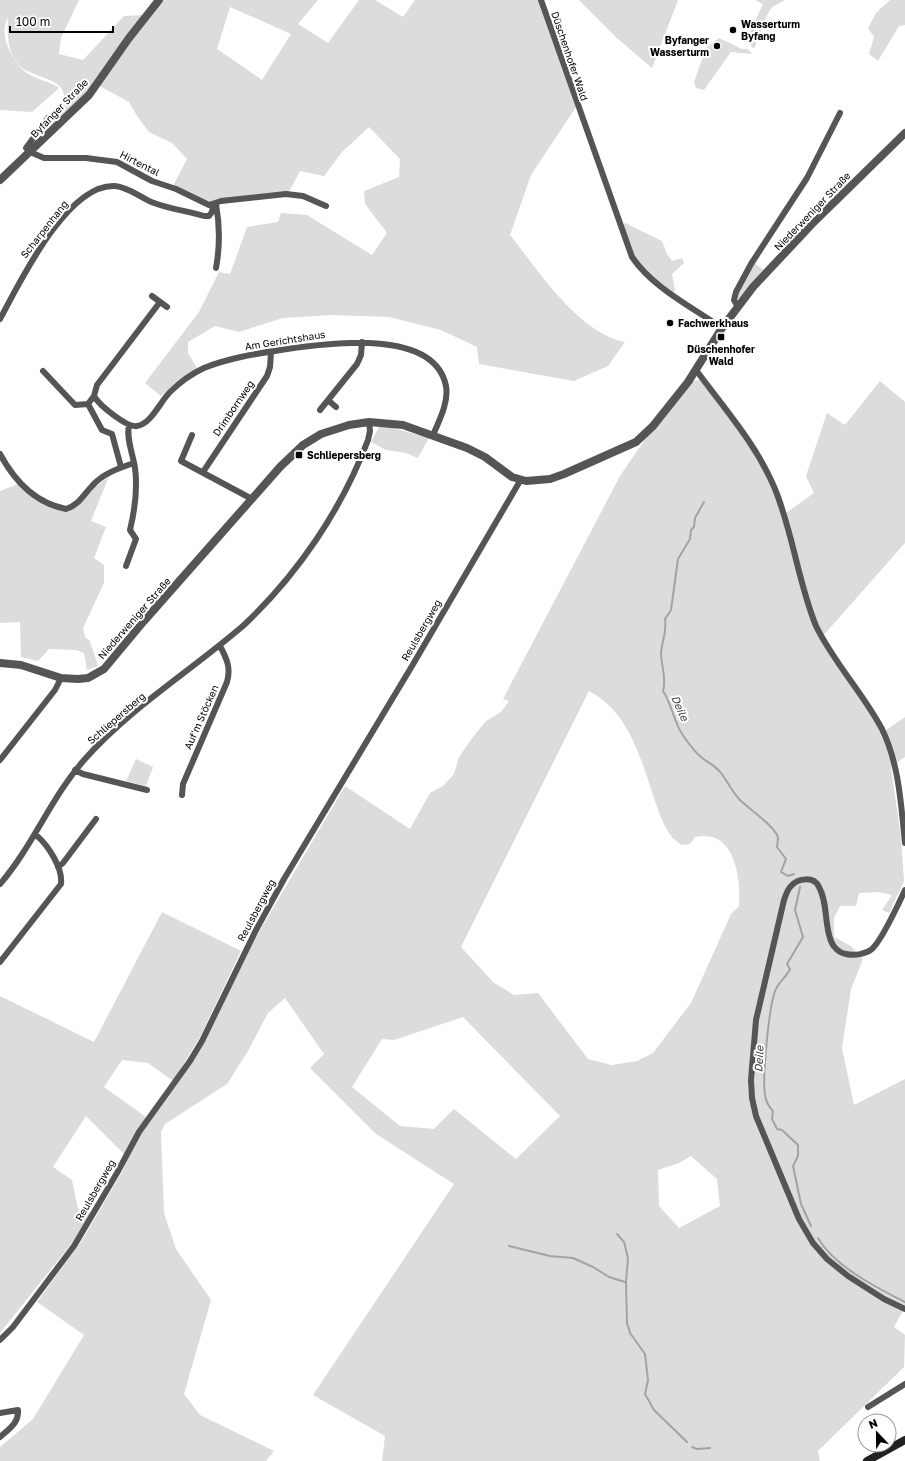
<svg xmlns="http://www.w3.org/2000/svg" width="905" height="1461" font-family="'Golos Text',sans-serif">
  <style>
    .green { fill: #dcdcdc; fill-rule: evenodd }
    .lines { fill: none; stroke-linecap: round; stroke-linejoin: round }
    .stream { stroke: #a3a3a3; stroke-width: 2 }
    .minor { stroke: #555; stroke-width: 6 }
    .tertiary { stroke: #555; stroke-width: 8 }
    .secondary { stroke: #222; stroke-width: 8 }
    .poi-dot { fill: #000; stroke: #fff; stroke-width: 1.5 }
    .labels { text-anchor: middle; stroke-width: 4; stroke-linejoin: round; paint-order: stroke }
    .poi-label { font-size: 10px; font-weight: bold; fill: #000; stroke: #fff; text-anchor: start }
    .street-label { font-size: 10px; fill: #000; stroke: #fff }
    .water-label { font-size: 11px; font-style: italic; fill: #444; stroke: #fff }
  </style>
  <rect width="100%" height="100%" fill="#fff"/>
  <!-- green -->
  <path class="green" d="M0,0H79L61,38L59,54L83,60L124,16L145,15L158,0H318L298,24L328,43L359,0H375L403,17L415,0H542L578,104L531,175L510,235C539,271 578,333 625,342L608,366L574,381L479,364L477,347L441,330L389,317L332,315L283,318L239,332L215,326L188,342V353L197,368L178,380L161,396L145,383L199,312L219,272L230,274L247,227L278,222L281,213L307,215L372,255L387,233L365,204L364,191L399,177L400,159L369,127L342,152L324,176L300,171L288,194L212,204L173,186L187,159L172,143L149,132L137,116L129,102L96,84L32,144C39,135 59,111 63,102C71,78 31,78 20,66C7,53 7,34 8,17C3,27 4,37 8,47C15,63 22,73 39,79C46,82 52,83 59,88L32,112L0,110ZM230,7L291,34L262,80L217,49Z
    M579,0H678L652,68L618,39Z
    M755,0H785L772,7L767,15L754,49L751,46L752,35L749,34L763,4Z
    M890,0H905V25L899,26L878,61L869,54L874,37L868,28L876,13Z
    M719,38L742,49H748L752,54L731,52L704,90L696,88L694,82L706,48Z
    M625,223L662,241L667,254L672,261L682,258L684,263L672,274L675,290L673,294L635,261L622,225Z
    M754,263L765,271L740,299L737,298V294Z
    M700,380L755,450L783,515L814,493L806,476L827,413L845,425L880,381L905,402V543L822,637L883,732L905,717V757L891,767L901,838L904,881L889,913L882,910L892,895L877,892L859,893L856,906H840L834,918V937L851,946L863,959L851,989L842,1048L854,1105L905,1079V1307L894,1327L905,1335L904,1367L818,1451L820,1461H382L385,1436L313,1395L454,1184L376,1134L310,1068L324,1054L285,998L268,1013L248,1051L227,1084L165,1124L161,1132L164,1213L176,1249L211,1300L184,1394L200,1415L274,1451L266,1461H0V1447L33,1419L84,1335L37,1302L81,1242L122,1172L138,1137L193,1061L252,944L345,786L410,829L430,793L443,786L454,774L459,757L473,737L486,721L501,712L509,701L503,699L620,476L648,435L693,381ZM589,691C628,711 640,756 653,795C657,807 664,828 672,837C674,840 679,842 681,845L690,844L695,837C735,828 741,878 739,906L731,914L691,1003L653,1053L637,1061L612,1065L588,1059L538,993L514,995L493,982L461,947ZM463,1017L560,1116L516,1159L454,1109L434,1129L400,1126L352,1087L382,1039L394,1040ZM691,1156L717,1179L720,1206L679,1228L659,1206L658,1170L679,1163Z
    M386,426L429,438L418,458L406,453L386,450L371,442L379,427Z
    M109,476L91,521L106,527L94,558L104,565V583L83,628L85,637L90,641L98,666L87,670L84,653L76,650L49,649L38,661L21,657L20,622L0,623V491L18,484L37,500L65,511Z
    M136,759L153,767L146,786L126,781Z
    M162,912L241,951L200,1037L173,1081L148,1063L122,1060L104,1087L146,1117L124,1154L86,1116L53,1167L72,1180L78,1209L91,1214L71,1244L0,1333V996L94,1042Z"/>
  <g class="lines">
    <!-- stream -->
    <path class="stream" d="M704,502L695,518L694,527L691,530L690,539L678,559L671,610L665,619C667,632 662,641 661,653C661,666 667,678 663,691C672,704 674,724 684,737C689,744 696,753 702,758C709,763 716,766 721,773C728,782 732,792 740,800C749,809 776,827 778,838C778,841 777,845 777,847L786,859L781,872L788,876L794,874
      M800,887L795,910L803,937L787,964L790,969C786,978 779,981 775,991C769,1008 762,1077 765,1095C766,1102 768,1106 773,1111L772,1119L777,1129L782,1130L798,1145V1156L793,1166L801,1204L811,1226
      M617,1234L624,1242L628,1258L626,1282L627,1323L630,1333L645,1354L648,1380L645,1394L654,1410L687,1442
      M818,1238C834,1266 877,1288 905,1302
      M509,1246L550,1256L573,1258L593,1267L609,1277L625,1282
      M692,1447L697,1449L710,1448"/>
    <!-- minor -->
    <path class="minor" d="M541,0L632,257C653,288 692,307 722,328
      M48,118L26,148L30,152L44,158H86L117,162L152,181L176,189L209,205L221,201L286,194L303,196L326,206
      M216,204C220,226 220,246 216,268
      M152,296L167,307
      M738,307L734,300L736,292L751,264L807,178L840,113
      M0,319C19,284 67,183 115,186C129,187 141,198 154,203C170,209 188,211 204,216H209L212,212L213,204
      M696,370C724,408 757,445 775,489C793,533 798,582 816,626C834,663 863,693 882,729C899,764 901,804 905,843
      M43,371L75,405L88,404L94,396C99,405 127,428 137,426C151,424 160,402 170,392C180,382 191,374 204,368C228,358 255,354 281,350C322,344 434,326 446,386C449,402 439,421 433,435
      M94,396L97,385L160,302
      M329,401L336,407
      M88,404L102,430L112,434L121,467
      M320,410L357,364L361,355L362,342
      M192,435L181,461L252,499
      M0,454C14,480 35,503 66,509C79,505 83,495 92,486C102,474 119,468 134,463
      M203,472L267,376L270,367L271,352
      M126,566L136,539L130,530C135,509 138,490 135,468C133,454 126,439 129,425
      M0,760L55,690L61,678
      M75,770L83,774L147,790
      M182,795L183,784L227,682C231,668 227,659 220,646
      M58,867L63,863L96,819
      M0,884C33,846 51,797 85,759C130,708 192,670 244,625C298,574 342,509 368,440L370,431L369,422
      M905,890C899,903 882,940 872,949C866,954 855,956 846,954C839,953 833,947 831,941C824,924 828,903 819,887C814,876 798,878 791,886C787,890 786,895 784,900L756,1020L751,1080L752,1098L756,1116L799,1219L813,1243L827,1259L848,1276L884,1299L905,1309
      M0,962L61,884C63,868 48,845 36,835
      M0,1340L13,1327L74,1246L117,1173L139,1132L190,1061L202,1041L256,930L284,879L412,666L520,481
      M868,1407L905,1384
      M0,1413L18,1410C19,1423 9,1429 0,1437"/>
    <!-- tertiary -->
    <path class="tertiary" d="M0,180L89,95L129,38L159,0
      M0,663L21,665L61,678L78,679L88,678L104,669L144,621L280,467L303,445L321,434L349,425L369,422L403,425L467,448L485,457L512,477L526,481L550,479L564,474L636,442L653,426L688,382L722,328L753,287L812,224L905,133"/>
    <!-- secondary -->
    <path class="secondary" d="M867,1461L905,1440"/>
  </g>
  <!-- markers -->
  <g class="poi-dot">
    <circle cx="733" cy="30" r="4"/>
    <circle cx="717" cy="46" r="4"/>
    <circle cx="670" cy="323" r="4"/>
    <rect x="717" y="333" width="8" height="8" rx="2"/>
    <rect x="295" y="451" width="8" height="8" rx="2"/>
  </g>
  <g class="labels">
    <!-- poi labels -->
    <g class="poi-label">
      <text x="741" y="28">Wasserturm<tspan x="741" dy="12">Byfang</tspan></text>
      <text x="709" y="44" text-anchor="end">Byfanger<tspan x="709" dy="12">Wasserturm</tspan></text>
      <text x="678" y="327">Fachwerkhaus</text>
      <text x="721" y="353" text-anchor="middle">Düschenhofer<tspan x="721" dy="12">Wald</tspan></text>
      <text x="307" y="459">Schliepersberg</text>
    </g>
    <!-- street labels -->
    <g class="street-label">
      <text transform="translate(570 56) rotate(71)" y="4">Düschenhofer Wald</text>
      <text transform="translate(59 108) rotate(-46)" y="4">Byfanger Straße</text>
      <text transform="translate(140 163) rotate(27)" y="4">Hirtental</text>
      <text transform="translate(812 211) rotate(-46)" y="4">Niederweniger Straße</text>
      <text transform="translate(44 229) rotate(-52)" y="4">Scharpenhang</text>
      <text transform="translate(285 340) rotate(-9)" y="4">Am Gerichtshaus</text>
      <text transform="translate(233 408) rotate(-56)" y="4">Drimbornweg</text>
      <text transform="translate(134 618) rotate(-49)" y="4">Niederweniger Straße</text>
      <text transform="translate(421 630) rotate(-60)" y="4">Reulsbergweg</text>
      <text transform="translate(201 717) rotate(-66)" y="4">Auf'm Stöcken</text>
      <text transform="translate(116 718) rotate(-41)" y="4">Schliepersberg</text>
      <text transform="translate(256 910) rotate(-62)" y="4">Reulsbergweg</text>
      <text transform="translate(95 1190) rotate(-60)" y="4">Reulsbergweg</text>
    </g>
    <!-- water labels -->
    <g class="water-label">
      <text transform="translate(680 708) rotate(66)" y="4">Deile</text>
      <text transform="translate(759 1059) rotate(-87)" y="4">Deile</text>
    </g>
  </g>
  <!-- north arrow -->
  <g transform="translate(877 1433) rotate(338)"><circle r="19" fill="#ffffff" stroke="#999999"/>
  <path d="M0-3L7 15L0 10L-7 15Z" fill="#000000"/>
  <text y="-6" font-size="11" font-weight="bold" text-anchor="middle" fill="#000000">N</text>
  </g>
  <!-- scale -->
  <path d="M10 26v6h103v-6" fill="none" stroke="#000000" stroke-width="2"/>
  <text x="16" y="26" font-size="12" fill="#000000" stroke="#ffffff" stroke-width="3" paint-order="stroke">100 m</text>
</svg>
